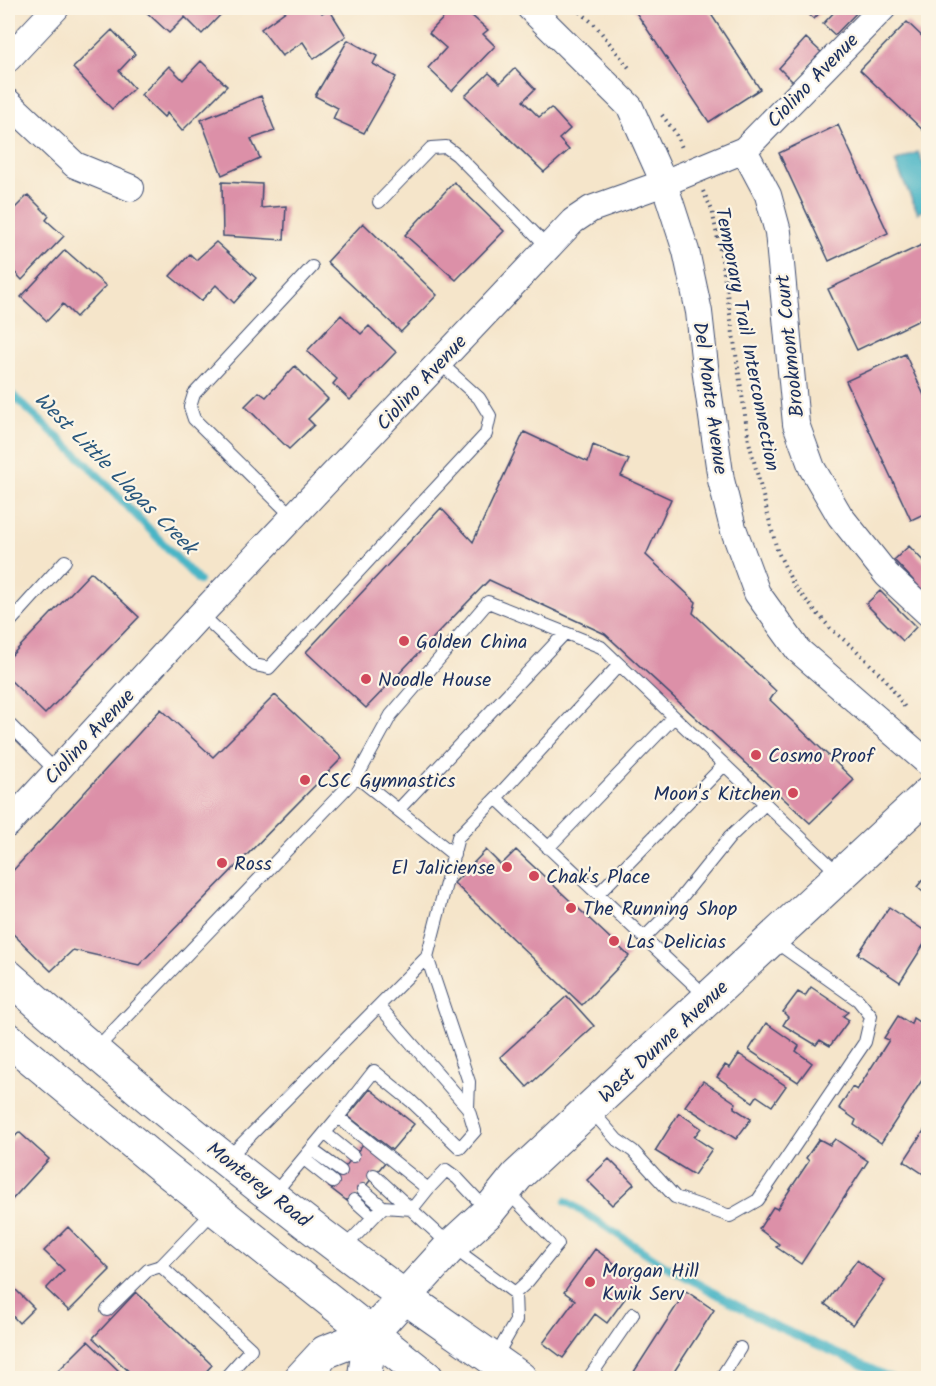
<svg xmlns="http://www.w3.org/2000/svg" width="936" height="1386" font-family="Kalam,sans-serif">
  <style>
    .water { fill: #49b5c6; stroke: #327292; stroke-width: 1.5 }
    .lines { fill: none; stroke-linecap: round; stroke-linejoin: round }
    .stream { stroke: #49b5c6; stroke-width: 8 }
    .building { fill: #dc90a8 }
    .service-casing { stroke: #3c4a6e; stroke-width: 14 }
    .minor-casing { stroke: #3c4a6e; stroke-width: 28 }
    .secondary-casing { stroke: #3c4a6e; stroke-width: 35 }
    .path { stroke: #3c4a6e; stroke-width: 4; stroke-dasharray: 1.5 4.5; stroke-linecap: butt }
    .service { stroke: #fff; stroke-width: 12 }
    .minor { stroke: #fff; stroke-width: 26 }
    .secondary { stroke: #fff; stroke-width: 33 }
    .poi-dot { fill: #d1495b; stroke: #fcf5e5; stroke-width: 2 }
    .labels { text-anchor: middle; stroke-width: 4.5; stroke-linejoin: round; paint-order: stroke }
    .street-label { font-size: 20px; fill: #1b2f5e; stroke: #fcf5e5 }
    .poi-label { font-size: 20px; fill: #1b2f5e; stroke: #fcf5e5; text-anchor: start }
    .water-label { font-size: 21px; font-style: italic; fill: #29577d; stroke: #fcf5e5 }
  </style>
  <rect width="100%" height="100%" fill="#fcf5e5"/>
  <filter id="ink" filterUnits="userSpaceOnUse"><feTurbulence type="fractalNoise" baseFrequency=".0167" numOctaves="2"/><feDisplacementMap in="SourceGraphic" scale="12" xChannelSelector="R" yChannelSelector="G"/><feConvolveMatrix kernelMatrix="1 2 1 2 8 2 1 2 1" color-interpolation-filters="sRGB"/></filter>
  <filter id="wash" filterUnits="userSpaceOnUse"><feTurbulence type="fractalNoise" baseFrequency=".008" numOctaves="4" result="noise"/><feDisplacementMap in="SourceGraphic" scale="24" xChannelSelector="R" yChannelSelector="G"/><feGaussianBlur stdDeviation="1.35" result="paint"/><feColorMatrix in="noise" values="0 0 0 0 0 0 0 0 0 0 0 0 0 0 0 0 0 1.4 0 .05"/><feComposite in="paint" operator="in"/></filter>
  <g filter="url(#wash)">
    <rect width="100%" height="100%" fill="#f5e5ca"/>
    <!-- water -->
    <path class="water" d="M918,152L928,174V208L918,213L895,162Z"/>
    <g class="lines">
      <!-- stream -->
      <path class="stream" d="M8,391L88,465L199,581
        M566,1201L666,1266L767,1322L891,1378"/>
    </g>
    <g id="blocks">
      <!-- building -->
      <path class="building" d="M142,8H224L226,9L202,34L185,17L169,33Z
        M290,8H319L322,13L329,9L346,36L314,59L303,42L282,56L261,29Z
        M453,8H463L488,30L483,34L495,46L452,91L428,68L446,48L429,33Z
        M633,8H707L760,89L709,122Z
        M801,8H824L814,19Z
        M838,8H861L835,35L823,24Z
        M907,22L928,42V135L860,70Z
        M112,30L135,54L119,71L134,88L112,109L73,68Z
        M806,38L821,52L793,82L779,68Z
        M348,40L377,56L373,64L396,77L364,133L333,119L338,108L315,96Z
        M201,61L227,86L182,131L167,113L164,117L141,95L169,66L183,80Z
        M515,68L535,89L523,101L539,117L551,108L570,129L559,139L569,150L544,172L465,96L489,73L500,83Z
        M261,96L275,131L251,139L260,158L222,175L201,120Z
        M838,125L888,233L829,261L779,153Z
        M222,182L262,184L261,208L286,206L284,240L223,236Z
        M454,182L504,231L456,280L405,235Z
        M28,195L49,216L46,220L64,236L22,280L8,265V215Z
        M363,223L437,295L401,332L327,262Z
        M216,242L256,278L234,303L216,285L201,301L170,276L190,254L196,260Z
        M928,242V316L857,350L828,289Z
        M65,250L106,286L76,317L63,304L47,321L21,297Z
        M341,315L361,334L369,326L396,352L350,400L333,384L337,379L307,351Z
        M905,354L928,404V512L911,520L846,381Z
        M295,366L328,399L308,419L314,425L289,449L245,406L259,392L266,397Z
        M524,432L588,462L593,445L629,460L621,476L671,499L646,555L696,602L693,613L776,691L770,700L854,780L810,823L605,634L489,580L366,708L306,652L441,508L473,542Z
        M909,546L928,566V596L894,560Z
        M91,572L139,617L45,714L8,678V659Z
        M880,591L916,627L903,641L866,604Z
        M275,695L342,758L139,965L73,950L51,971L8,929V876L161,709L213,757Z
        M486,850L501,865L516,850L629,956L582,1005L454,883Z
        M928,873V896L917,887Z
        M889,907L928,933V938L900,982L858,954Z
        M811,987L848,1012L843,1016L849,1020L830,1046L820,1040L816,1045L783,1025L788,1017L783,1012L798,992L805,996Z
        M567,996L594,1026L527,1087L500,1057Z
        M898,1016L911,1024L913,1018L928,1028V1071L881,1143L854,1125L856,1120L839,1108L852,1087L857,1090L889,1040L884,1038Z
        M766,1023L799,1046L796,1051L812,1063L798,1082L749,1050Z
        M739,1054L786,1086L772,1106L757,1096L753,1102L717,1077L725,1065L730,1068Z
        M703,1081L736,1103L734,1108L751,1119L736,1139L685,1106Z
        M370,1089L414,1124L392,1150L348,1116Z
        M679,1113L701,1128L694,1137L712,1149L694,1175L655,1151Z
        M925,1129L928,1131V1177L904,1161Z
        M19,1132L49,1159L8,1204V1145Z
        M819,1139L830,1145L835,1139L868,1161L801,1264L776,1247L779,1244L759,1229L773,1207L777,1209L809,1161L806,1158Z
        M364,1143L386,1161L351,1204L329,1187Z
        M609,1159L634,1184L612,1205L587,1180Z
        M68,1227L110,1270L69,1311L46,1289L64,1270L44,1251Z
        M595,1249L638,1281L607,1323L595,1314L563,1358L543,1343L575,1300L564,1292Z
        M857,1260L885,1281L853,1325L825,1304Z
        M8,1282L34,1308L19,1323L8,1311Z
        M686,1291L714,1310L670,1378H630Z
        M136,1292L212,1365L200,1378H136L93,1338Z
        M88,1341L122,1374L118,1378H51Z"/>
    </g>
  </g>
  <g filter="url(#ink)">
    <use href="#blocks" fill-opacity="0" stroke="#3c4a6e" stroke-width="1.5"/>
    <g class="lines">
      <defs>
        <path id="service" d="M379,202L431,148L446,147L457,155L548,247
          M293,517L194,419L190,407L194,394L312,267
          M201,614L255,665L269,668L486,434L490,416L479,398L439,362
          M8,624L65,561
          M8,723L57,772
          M496,798L619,665
          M398,810L565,633
          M548,848L674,717
          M454,855L357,777L391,715L488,602L601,647L840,875
          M598,894L724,765
          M644,938L668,914L730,837L765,804
          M379,1006L468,1108L469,1082L427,957
          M96,1049L357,777
          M590,1109L617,1140L633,1151L675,1197L730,1216L758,1200L865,1042L871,1016L858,1000L773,940
          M338,1117L374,1071L411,1101L460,1148L475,1131L468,1108
          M326,1134L353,1156
          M312,1150L341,1171
          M227,1159L427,957L458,837L496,798L708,998
          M304,1159L333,1182
          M374,1175L451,1246L515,1293L528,1281L558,1244L506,1190
          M363,1190L383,1207
          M273,1195L338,1117L428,1189L446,1170L457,1178L487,1210
          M354,1200L373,1217
          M215,1210L161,1266L251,1349L225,1378
          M343,1249L383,1207L412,1209L428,1189
          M107,1310L148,1270L161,1266
          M495,1358L516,1321L515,1293
          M589,1378L633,1314
          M721,1378L740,1348"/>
        <path id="minor" d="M530,8L630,107L664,183L686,251L699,312L706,375L721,480L733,528L757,593L798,650L928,763
          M8,59L56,8
          M8,102L75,165L131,188
          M744,150L768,195L778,232L796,424L812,468L840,516L887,575L928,613
          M8,824L201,614L573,221L591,209L664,183L744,150L883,8"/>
        <path id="secondary" d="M8,976C135,1089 268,1197 405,1297C443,1324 482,1351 520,1378
          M8,1039L165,1169L427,1378
          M301,1378L325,1352L371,1334L451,1246L488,1212L517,1176L928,794
          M364,1378L371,1334"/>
      </defs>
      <!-- service casing -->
      <use href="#service" class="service-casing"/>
      <!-- minor casing -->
      <use href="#minor" class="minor-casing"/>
      <!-- secondary casing -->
      <use href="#secondary" class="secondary-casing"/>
      <!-- path -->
      <path class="path" d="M576,8L596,26L630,69
        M662,115L675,132L683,150
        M703,191L712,210L722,260L749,442L777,550L794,586L830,628L856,650L886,680L906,709"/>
      <!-- service -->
      <use href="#service" class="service"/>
      <!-- minor -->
      <use href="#minor" class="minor"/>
      <!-- secondary -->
      <use href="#secondary" class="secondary"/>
    </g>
  </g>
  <!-- markers -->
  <g class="poi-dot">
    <circle cx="404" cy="641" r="6"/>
    <circle cx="366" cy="679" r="6"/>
    <circle cx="756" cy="755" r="6"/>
    <circle cx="305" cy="780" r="6"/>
    <circle cx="793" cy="793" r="6"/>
    <circle cx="222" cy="863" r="6"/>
    <circle cx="507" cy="867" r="6"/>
    <circle cx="534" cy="876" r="6"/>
    <circle cx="571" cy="908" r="6"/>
    <circle cx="614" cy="941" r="6"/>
    <circle cx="590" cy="1282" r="6"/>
  </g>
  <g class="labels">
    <!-- street labels -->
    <g class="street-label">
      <text transform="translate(812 80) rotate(-46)" y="7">Ciolino Avenue</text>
      <text transform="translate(748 339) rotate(79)" y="7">Temporary Trail Interconnection</text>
      <text transform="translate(789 346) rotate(-96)" y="7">Brookmont Court</text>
      <text transform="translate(421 382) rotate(-47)" y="7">Ciolino Avenue</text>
      <text transform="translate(711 398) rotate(82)" y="7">Del Monte Avenue</text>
      <text transform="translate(89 736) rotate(-47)" y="7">Ciolino Avenue</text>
      <text transform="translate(663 1041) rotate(-43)" y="7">West Dunne Avenue</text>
      <text transform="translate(259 1184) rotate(38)" y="7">Monterey Road</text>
    </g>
    <!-- poi labels -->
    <g class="poi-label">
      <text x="416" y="648">Golden China</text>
      <text x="378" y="686">Noodle House</text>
      <text x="768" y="762">Cosmo Proof</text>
      <text x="317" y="787">CSC Gymnastics</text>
      <text x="781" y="800" text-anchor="end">Moon's Kitchen</text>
      <text x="234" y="870">Ross</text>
      <text x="495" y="874" text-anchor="end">El Jaliciense</text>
      <text x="546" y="883">Chak's Place</text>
      <text x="583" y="915">The Running Shop</text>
      <text x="626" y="948">Las Delicias</text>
      <text x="602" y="1277">Morgan Hill<tspan x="602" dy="23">Kwik Serv</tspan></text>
    </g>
    <!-- water labels -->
    <g class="water-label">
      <text transform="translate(116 473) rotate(45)" y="7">West Little Llagas Creek</text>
    </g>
  </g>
  <!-- margin -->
  <rect width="936" height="1386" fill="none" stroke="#fcf5e5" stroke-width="30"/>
</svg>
